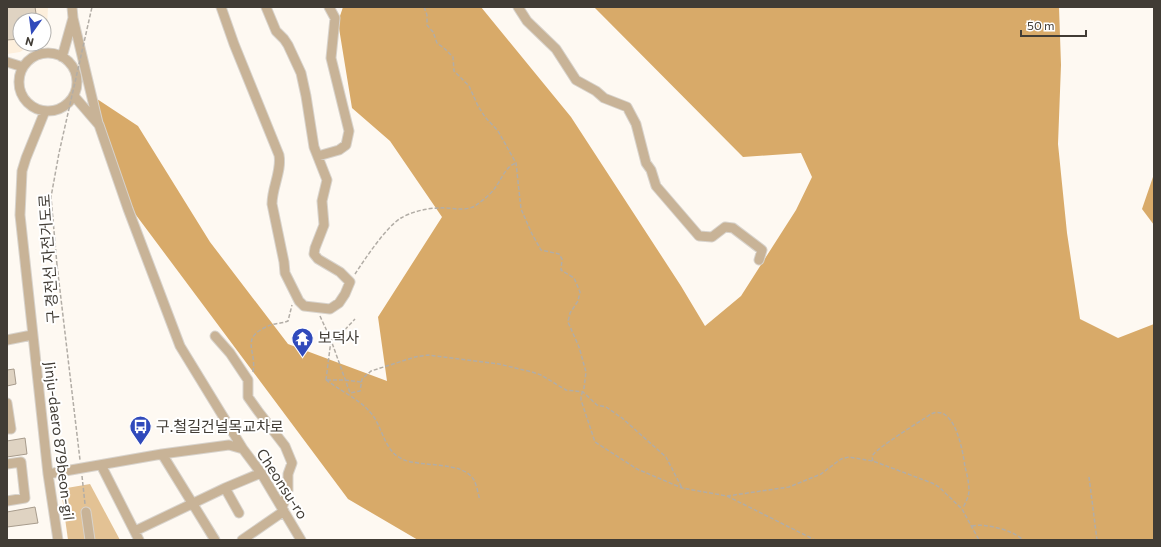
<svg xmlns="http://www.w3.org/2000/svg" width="1161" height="547" font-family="Commissioner,'Noto Sans KR',sans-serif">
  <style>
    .built { fill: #fdefdc }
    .green { fill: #e3c294 }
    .forest { fill: #d8aa69 }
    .building { fill: #dfd3c2; stroke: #a79b8c }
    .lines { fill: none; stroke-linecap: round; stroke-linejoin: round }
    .minor-casing { stroke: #d8d3cc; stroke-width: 11 }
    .path { stroke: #b2ada6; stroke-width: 1.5; stroke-dasharray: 4 2; stroke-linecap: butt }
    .minor { stroke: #c8b397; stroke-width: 9 }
    .path-bridge { stroke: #b2ada6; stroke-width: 1.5; stroke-dasharray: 4 2; stroke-linecap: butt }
    .labels { text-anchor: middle; stroke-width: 4; stroke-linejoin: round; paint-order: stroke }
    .street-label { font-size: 15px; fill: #413c35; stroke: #fff }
    .poi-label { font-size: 15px; fill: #413c35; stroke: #fff; text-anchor: start }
  </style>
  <rect width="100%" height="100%" fill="#fef9f2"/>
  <!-- built -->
  <path class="built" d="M7,7H48L47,27L44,31V20H20V44H32L20,52L7,54Z"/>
  <!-- green -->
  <path class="green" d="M90,484L120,540H68L61,489Z"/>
  <!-- forest -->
  <path class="forest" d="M343,7H481L571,117L681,286L705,326L741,296L796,210L812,177L801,153L743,157L594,7H1059L1061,65L1058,144L1067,233L1080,319L1118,338L1154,324V540H418L348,499L133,211L94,97L138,126L210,242L288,344L387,381L378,317L442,217L390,141L352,108L338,22Z
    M1154,174V225L1142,209Z"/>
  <!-- building -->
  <path class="building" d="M7,7H35L37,20H20V39L7,40Z
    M14,369L16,384L7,386V370Z
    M25,438L27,454L7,457V441Z
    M35,507L38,523L7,527V512Z"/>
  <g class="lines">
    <defs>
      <path id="minor" d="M221,7L234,44L279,155C282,171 272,187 272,204L284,262L285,273L299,301L304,306L330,309L339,303L345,294L350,282L340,272L318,259L314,254L315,248L324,225L322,201L327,180L314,147L306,96L301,73L288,45L284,39L276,31L266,7
        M518,7L527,21L556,49L576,80L596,91L604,98L627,107L636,124L646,163L651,170L656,186L699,236L712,237L725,227L733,228L762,250L759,260
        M73,18L98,123
        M19 82a29 29 0 1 1 58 0a29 29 0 1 1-58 0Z
        M62,57L73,18L72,7
        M7,62L23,67
        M74,96L99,125L128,209L180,346L243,449
        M45,111L26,158L22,171L20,215L48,474L58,540
        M318,156L339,150L346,145L349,131L331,58L335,18L329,7
        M215,336L230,353L248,380V397L258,411L285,446L292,463L288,474V490L282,508
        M7,340L32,335
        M7,403L11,429H7
        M162,454L215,540
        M7,464L21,462L25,498L7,501
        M101,465L139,540
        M48,474L162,454L229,445L243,449L261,473L301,540
        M225,488L239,513
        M86,512L90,540
        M135,531L225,488L261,473
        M242,540L284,511"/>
    </defs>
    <!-- minor casing -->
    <use href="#minor" class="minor-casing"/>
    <!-- path -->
    <path class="path" d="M424,7L427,15V25L433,32L437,43L445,49L453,57L454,71L469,86L478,106L485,117L498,131L516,163L521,209L532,234L541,250L559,254L562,259L561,270L574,278L580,292L578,301L570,313L568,322L579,347L586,372L584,388L581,396V400L595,442L637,469L682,488L727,496L815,540
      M57,265L80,460
      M355,274C365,259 386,227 401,218C411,212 427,208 439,208C451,207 464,212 475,206C482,201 490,195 495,188C501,180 506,166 516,163
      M320,316L331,340L350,393L360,391L362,379L371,371L415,357L428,355L499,364L532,372L541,375L566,390L583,392L597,405L606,407L622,418L666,457L682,488
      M331,340L336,339L355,319
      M253,372C257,351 240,339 266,327C273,323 281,324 288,321L292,305
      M326,380C338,389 360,400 370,412C383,426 383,450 402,459C421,468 462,460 474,480C477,486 478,494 480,500
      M326,380L331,340
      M327,380H345L361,382
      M873,461C872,458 872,458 873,455C878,447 921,421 931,414C955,403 963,452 965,467C967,474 969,483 969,491C969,497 965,503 963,508
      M82,476L85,504
      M1089,477L1097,540
      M727,496L789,487L821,474L841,459L849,457L873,461L932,483L939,487L962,509L979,540
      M972,526C985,523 1013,530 1023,540"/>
    <!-- minor -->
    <use href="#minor" class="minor"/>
    <!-- path-bridge -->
    <path class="path-bridge" d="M57,265L51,197L59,153L92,7"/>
  </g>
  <!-- icons -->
  <defs>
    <symbol id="temple-pin" viewBox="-11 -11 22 30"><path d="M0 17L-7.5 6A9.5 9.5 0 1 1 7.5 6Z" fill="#304abb" stroke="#fff"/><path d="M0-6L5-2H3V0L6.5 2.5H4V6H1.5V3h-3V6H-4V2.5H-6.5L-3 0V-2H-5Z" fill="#fff"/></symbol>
    <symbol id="bus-pin" viewBox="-11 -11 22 30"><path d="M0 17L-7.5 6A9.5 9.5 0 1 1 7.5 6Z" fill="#304abb" stroke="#fff"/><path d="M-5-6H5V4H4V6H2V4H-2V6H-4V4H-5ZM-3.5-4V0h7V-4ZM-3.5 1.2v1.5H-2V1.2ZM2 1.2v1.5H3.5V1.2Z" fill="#fff"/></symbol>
  </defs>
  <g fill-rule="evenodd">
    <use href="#temple-pin" x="290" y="326" width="25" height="34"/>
    <use href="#bus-pin" x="128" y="414" width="25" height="34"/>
  </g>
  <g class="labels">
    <!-- street labels -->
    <g class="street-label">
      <text transform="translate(49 259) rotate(-94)" y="5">구 경전선 자전거도로</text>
      <text transform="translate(59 441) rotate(83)" y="5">Jinju-daero 879beon-gil</text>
      <text transform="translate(282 484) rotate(57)" y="5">Cheonsu-ro</text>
    </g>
    <!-- poi labels -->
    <g class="poi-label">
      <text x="318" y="343">보덕사</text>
      <text x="156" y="432">구.철길건널목교차로</text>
    </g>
  </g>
  <!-- border -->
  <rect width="1161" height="547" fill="none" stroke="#413c35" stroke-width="16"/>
  <!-- north arrow -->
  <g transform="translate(32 32) rotate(194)"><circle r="19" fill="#ffffff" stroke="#b3b1ae"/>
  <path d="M0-3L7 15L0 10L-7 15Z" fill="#304abb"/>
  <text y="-6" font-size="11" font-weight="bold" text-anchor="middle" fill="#413c35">N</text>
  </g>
  <!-- scale -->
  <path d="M1021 30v6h65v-6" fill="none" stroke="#413c35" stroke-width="2"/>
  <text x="1027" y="30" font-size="12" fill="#413c35" stroke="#ffffff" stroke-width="3" paint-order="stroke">50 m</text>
</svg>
